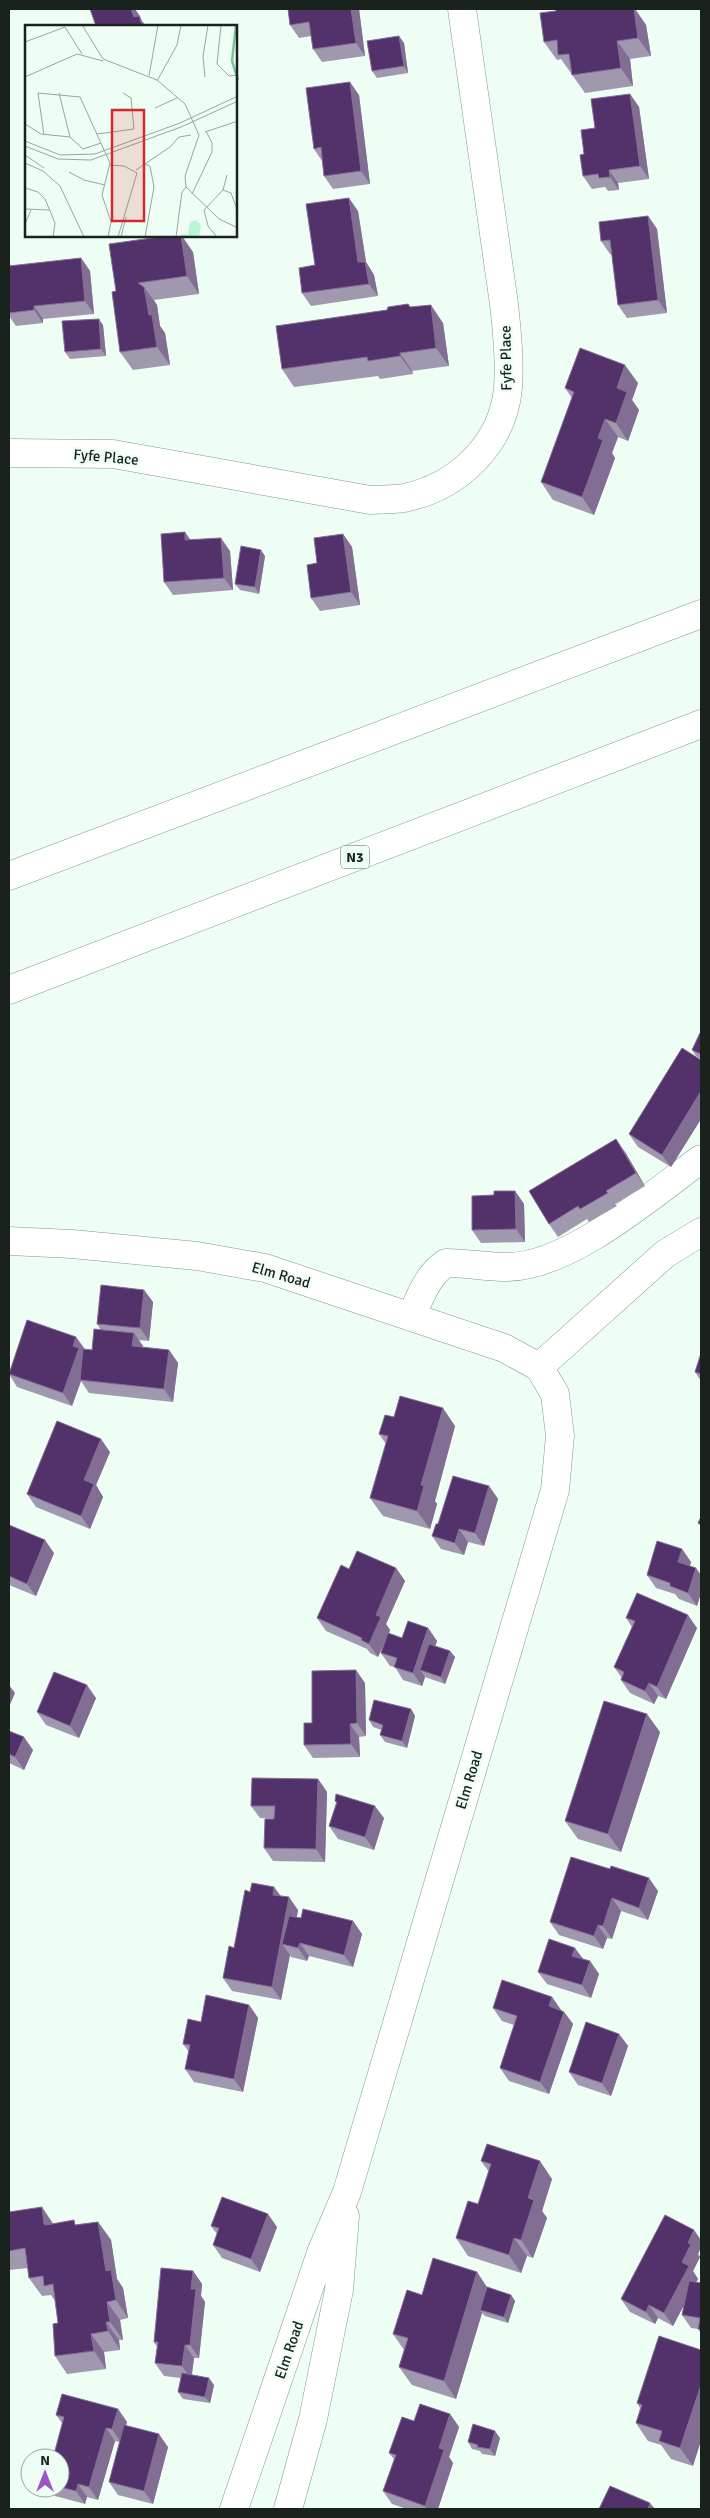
<svg xmlns="http://www.w3.org/2000/svg" width="710" height="2518" font-family="Signika,sans-serif">
  <style>
    .lines { fill: none; stroke-linecap: round; stroke-linejoin: round }
    .minor-casing { stroke: #819a8b; stroke-width: 29 }
    .highway-casing { stroke: #819a8b; stroke-width: 29 }
    .minor { stroke: #fff; stroke-width: 28 }
    .highway { stroke: #fff; stroke-width: 28 }
    .wall { fill: #a098af }
    .shaded-wall { fill: #826e93 }
    .building { fill: #53316a; stroke: #826e93 }
    .labels { text-anchor: middle; stroke-width: 5; stroke-linejoin: round; paint-order: stroke }
    .shield { fill: #eefef4; stroke: #59645e; stroke-width: 1 }
    .shield-label { font-size: 14px; font-weight: bold; fill: #19221d }
    .street-label { font-size: 15px; fill: #19221d; stroke: #eefef4 }
    .inset-river { fill: none; stroke: #77c79d; stroke-width: 2.5 }
    .inset-road { fill: none; stroke: #99a69e; stroke-width: 1 }
    .view { fill: #d62828; fill-opacity: 0.15; stroke: #d62828; stroke-width: 2.5 }
    .inset-edge { fill: none; stroke: #19221d; stroke-width: 2.5 }
  </style>
  <rect width="100%" height="100%" fill="#eefef4"/>
  <g class="lines">
    <defs>
      <path id="minor" d="M9,453L113,454L370,500C381,499 393,500 404,498C458,487 503,444 508,388C510,360 507,332 504,304L462,9
        M9,1241L72,1244L197,1256L265,1268L504,1348L539,1367L555,1394L560,1436L555,1490L347,2192L321,2253L234,2509
        M411,1317C420,1298 427,1275 446,1263C466,1263 487,1267 507,1267C569,1267 652,1195 701,1159
        M539,1367L665,1254L701,1232
        M288,2509L313,2419L339,2290L345,2216"/>
      <path id="highway" d="M9,876L701,614
        M9,990L701,724"/>
    </defs>
    <!-- minor casing -->
    <use href="#minor" class="minor-casing"/>
    <!-- highway casing -->
    <use href="#highway" class="highway-casing"/>
    <!-- minor -->
    <use href="#minor" class="minor"/>
    <!-- highway -->
    <use href="#highway" class="highway"/>
  </g>
  <!-- wall -->
  <path class="wall" d="M288,9H359L365,56L322,62L313,49L311,36L299,38L290,25Z
    M556,9H635L646,25L651,56L630,59L633,86L585,93L561,59L557,60L544,42L556,11Z
    M404,43L408,73L377,78L372,71Z
    M630,94L639,107L649,179L618,183L619,190L608,191L605,187L592,189L583,176L584,154L595,128Z
    M359,95L370,184L333,189L324,176L322,161L314,149Z
    M358,211L366,262L374,275L378,296L311,306L302,293L315,265Z
    M648,216L657,229L667,313L627,318L618,305L612,254H610L601,241Z
    M193,252L199,294L154,300L157,305L160,326L165,333L170,365L133,370L120,352L116,291Z
    M81,258L90,271L94,314L43,319V323L16,326L9,316V266Z
    M408,304L410,307L443,323L449,366L412,371L413,374L380,379L378,376L294,387L282,369L387,310Z
    M103,325L106,356L70,359L65,352Z
    M638,383L632,400L639,410L628,441L618,437L612,453L615,458L594,515L553,500L541,482L572,398L565,388Z
    M343,534L352,547L360,605L320,611L311,598L317,563Z
    M190,540L230,551L233,590L173,595L164,582Z
    M265,556L259,594L240,590L235,584Z
    M701,1033V1059L696,1056L692,1050Z
    M701,1060V1119L671,1167L638,1147L629,1134Z
    M625,1152L645,1186L615,1204L617,1206L589,1222L587,1219L558,1237L549,1224Z
    M515,1191L524,1204L525,1242L481,1243L472,1230L494,1195Z
    M144,1290L153,1302L149,1341L138,1340L143,1346L142,1347L169,1350L178,1363L173,1402L89,1393L81,1381L72,1406L17,1387L9,1374L76,1337L85,1349L92,1350L101,1330L97,1324Z
    M701,1353V1381L695,1372Z
    M394,1417L455,1426L435,1501L437,1504L430,1529L383,1516L370,1498L386,1444L379,1434Z
    M110,1452L96,1485L103,1497L90,1529L36,1507L27,1494Z
    M489,1486L498,1499L484,1546L468,1542L464,1555L441,1549L432,1536L438,1524Z
    M9,1525L54,1553L36,1596L9,1585Z
    M682,1549L691,1562L690,1566L701,1575V1593L697,1606L679,1599L675,1594L656,1588L647,1575Z
    M396,1568L405,1581L386,1624L390,1630L389,1633L402,1638L428,1628L437,1641L435,1646L450,1651L455,1657L445,1684L425,1677L422,1686L403,1680L395,1667L390,1666L381,1653L382,1648L378,1657L370,1653L367,1649L326,1631L317,1618L349,1569Z
    M626,1618L697,1628L666,1699L658,1696L654,1704L630,1693L621,1680L622,1678L614,1667L632,1627Z
    M365,1683L366,1736L359,1737L360,1757L313,1758L304,1745L312,1723Z
    M96,1698L79,1738L46,1725L37,1712Z
    M411,1709L415,1716L407,1748L385,1742L380,1735L382,1730L373,1727L369,1720Z
    M9,1731L33,1750L24,1770L9,1763Z
    M660,1732L621,1852L578,1839L565,1821Z
    M318,1779L327,1792L325,1862L273,1861L264,1848L274,1819L260,1818L251,1806Z
    M335,1801L384,1818L374,1850L338,1839L329,1826L336,1803Z
    M571,1857L658,1891L648,1920L621,1911L612,1939L607,1938L603,1949L559,1935L550,1922Z
    M274,1887L281,1896L298,1910L297,1917L301,1918L353,1921L362,1934L353,1967L309,1956L307,1961L291,1957L290,1955L281,2000L232,1991L223,1978L234,1948L250,1892Z
    M582,1959L590,1961L599,1974L591,1998L547,1984L538,1972Z
    M552,1997L561,2010L564,2012L573,2024L549,2094L509,2081L500,2068L514,2025L502,2021L493,2008Z
    M249,2005L258,2018L243,2092L194,2082L185,2069L189,2052L183,2044L201,2022Z
    M619,2034L628,2046L611,2096L578,2085L569,2072Z
    M481,2161L552,2179L542,2211L547,2218L533,2258L527,2256L521,2273L468,2256L456,2238L478,2204L489,2172Z
    M9,2212L53,2224L77,2225L98,2222L111,2240L117,2279L123,2288L128,2318L120,2320L123,2340H119L120,2350L104,2352L106,2369L67,2374L55,2356L58,2323L55,2301L51,2295L42,2296L29,2278L28,2268L9,2270Z
    M211,2226L277,2227L260,2272L222,2258L213,2245L217,2234Z
    M701,2240V2247L698,2254L700,2257L693,2271L698,2279L696,2282L701,2283V2334L698,2329L691,2328L682,2315L684,2304L673,2326L658,2318L655,2324L630,2312L621,2299Z
    M193,2271L202,2284L201,2296L205,2302L199,2358H194L192,2375L214,2385L210,2403L183,2399L178,2392L181,2378L164,2376L155,2363L157,2347L154,2342Z
    M488,2287L511,2295L515,2301L508,2323L485,2316L482,2313L456,2399L412,2385L399,2367L404,2350L393,2334L422,2295Z
    M659,2336L693,2466L671,2459L661,2445L648,2441L636,2423L640,2408L637,2403Z
    M118,2409L127,2422L126,2425L168,2447L153,2504L118,2495L109,2482L120,2442L115,2441L98,2500L87,2497L85,2504L55,2496L49,2488H60V2458L62,2423L56,2415Z
    M450,2414L459,2427L449,2457L453,2463L438,2509H407L392,2504L383,2491L394,2459L389,2453L414,2421Z
    M500,2438L495,2456L482,2454L480,2451L472,2449L468,2442Z"/>
  <!-- shaded-wall -->
  <path class="shaded-wall" d="M131,9H135L140,16L142,21L146,26H140L134,17Z
    M351,9H359L365,56L356,43Z
    M634,9H635L646,25L651,56L638,38Z
    M399,36L404,43L408,73L404,66Z
    M617,41L630,59L633,86L621,68Z
    M350,82L359,95L370,184L361,171Z
    M630,94L639,107L649,179L640,166Z
    M609,170L618,183L619,190L610,177Z
    M349,198L358,211L366,262L374,275L378,296L369,284L358,262Z
    M648,216L657,229L667,313L658,300Z
    M181,236H182L193,252L199,294L187,276Z
    M81,258L90,271L94,314L85,301Z
    M144,287L157,305L160,326L165,333L170,365L157,347L149,315Z
    M431,305L443,323L449,366L436,348Z
    M34,306L43,319V323L34,310Z
    M99,319L103,325L106,356L101,349Z
    M400,353L412,371L413,374L400,356Z
    M625,365L638,383L632,400L639,410L628,441L616,423L617,388Z
    M605,419L618,437L612,453L615,458L594,515L582,497L598,438Z
    M185,532L194,545L185,540Z
    M343,534L352,547L360,605L351,592Z
    M221,538L230,551L233,590L224,578Z
    M261,550L265,556L259,594L255,587Z
    M701,1091V1119L671,1167L662,1155Z
    M616,1139L625,1152L645,1186L636,1173Z
    M515,1191L524,1204L525,1242L516,1229Z
    M144,1290L153,1302L149,1341L140,1328Z
    M134,1333L143,1346L141,1359L132,1346Z
    M76,1337L85,1350L80,1380L81,1381L72,1406L63,1393L73,1346Z
    M169,1350L178,1363L173,1402L164,1389Z
    M443,1408L455,1426L435,1501L437,1504L430,1529L417,1511L421,1485Z
    M101,1439L110,1452L96,1485L103,1497L90,1529L81,1516L84,1480Z
    M489,1486L498,1499L484,1546L475,1533Z
    M459,1529L468,1542L464,1555L455,1543Z
    M45,1540L54,1553L36,1596L27,1584Z
    M682,1549L691,1562L687,1575L678,1562Z
    M396,1568L405,1581L386,1624L390,1630L378,1657L369,1644L376,1615Z
    M696,1568L701,1575V1593L697,1606L688,1593Z
    M688,1615L697,1628L666,1699L657,1687Z
    M428,1628L437,1641L426,1672L420,1670L425,1677L422,1686L413,1673Z
    M450,1651L455,1657L445,1684L441,1677Z
    M356,1670L365,1683L366,1736L357,1723Z
    M649,1683L658,1696L654,1704L645,1691Z
    M9,1685L15,1693L9,1707Z
    M87,1685L96,1698L79,1738L70,1726Z
    M411,1709L415,1716L407,1748L402,1741Z
    M647,1714L660,1732L621,1852L608,1834Z
    M350,1724L359,1737L360,1757L351,1744Z
    M24,1737L33,1750L24,1770L15,1757Z
    M318,1779L327,1792L325,1862L316,1849Z
    M375,1806L384,1818L374,1850L365,1837Z
    M649,1878L658,1891L648,1920L639,1908Z
    M274,1887L283,1900L273,1895Z
    M289,1897L298,1910L291,1946L282,1944L290,1955L281,2000L272,1987Z
    M612,1898L621,1911L612,1939L603,1926Z
    M353,1921L362,1934L353,1967L344,1955Z
    M598,1925L607,1938L603,1949L594,1936Z
    M300,1943L309,1956L307,1961L298,1948Z
    M575,1948L584,1960L572,1956Z
    M590,1961L599,1974L591,1998L582,1985Z
    M552,1997L561,2010L558,2019L549,2006Z
    M249,2005L258,2018L243,2092L234,2079Z
    M564,2012L573,2024L549,2094L540,2082Z
    M619,2034L628,2046L611,2096L602,2083Z
    M540,2161L552,2179L542,2211L547,2218L533,2258L521,2240L528,2198Z
    M42,2207L54,2225L56,2242L44,2224Z
    M268,2214L277,2227L260,2272L251,2259Z
    M98,2222L111,2240L117,2279L123,2288L128,2318L116,2300L106,2271Z
    M694,2230L701,2240V2247L698,2254L700,2257L693,2271L698,2279L673,2326L664,2313L688,2243Z
    M514,2238L527,2256L521,2273L509,2255Z
    M193,2271L202,2284L201,2296L205,2302L199,2358L190,2345L191,2289Z
    M477,2272L489,2290L480,2310L482,2313L456,2399L444,2381Z
    M511,2295L515,2301L508,2323L504,2317Z
    M107,2302L120,2320L123,2340L110,2322Z
    M649,2305L658,2318L655,2324L646,2312Z
    M106,2322L119,2340L120,2350L108,2331Z
    M91,2334L104,2352L106,2369L94,2351Z
    M185,2345L194,2358L191,2379L182,2366Z
    M209,2378L214,2385L210,2403L205,2397Z
    M701,2385V2441L693,2466L680,2448Z
    M118,2409L127,2422L121,2442L112,2429Z
    M450,2414L459,2427L449,2457L453,2463L438,2509H428L425,2506L439,2448Z
    M106,2428L115,2441L98,2500L89,2487Z
    M495,2431L500,2438L495,2456L490,2449Z
    M159,2434L168,2447L153,2504L144,2491Z
    M78,2484L87,2497L85,2504L76,2491Z
    M650,2503L655,2509H648Z"/>
  <!-- building -->
  <path class="building" d="M90,9H131L134,17L139,16L142,26H96Z
    M288,9H351L356,43L313,49L309,22L290,25Z
    M556,9H634L638,38L617,41L621,68L572,75L569,54L558,55L557,40L544,42L540,13L556,11Z
    M399,36L404,66L372,71L367,41Z
    M350,82L361,171L324,176L321,147L314,149L306,88Z
    M630,94L640,166L609,170L610,177L599,178L598,174L583,176L580,155L584,154L581,130L595,128L591,99Z
    M349,198L358,262H365L369,284L302,293L299,268L315,265L306,204Z
    M648,216L658,300L618,305L610,240L601,241L599,222Z
    M166,236H181L187,276L138,283L144,287L149,315H152L157,347L120,352L112,292L116,291L109,244Z
    M81,258L85,301L34,306V310L9,313V266Z
    M408,304L410,307L431,305L436,348L400,353V356L368,361L367,357L282,369L276,326L387,310L388,307Z
    M99,319L101,349L65,352L62,321Z
    M580,348L625,365L617,388L627,392L616,423L605,419L598,438L603,440L582,497L541,482L574,392L565,388Z
    M185,532V540L221,538L224,578L164,582L161,534Z
    M343,534L351,592L311,598L307,565L317,563L314,538Z
    M241,546L261,550L255,587L235,584Z
    M700,1033H701V1054L692,1050Z
    M682,1048L701,1060V1091L662,1155L629,1134Z
    M616,1139L636,1173L606,1191L608,1193L580,1209L578,1206L549,1224L529,1191Z
    M494,1191H515L516,1229L472,1230V1196L494,1195Z
    M101,1285L144,1290L140,1328L97,1324Z
    M27,1320L76,1337L73,1346L79,1348L63,1393L9,1374Z
    M94,1329L134,1333L132,1346L169,1350L164,1389L80,1380L83,1349L92,1350Z
    M701,1353V1374L695,1372Z
    M400,1396L443,1408L421,1485L424,1486L417,1511L370,1498L388,1436L379,1434L385,1415L394,1417Z
    M57,1421L101,1439L84,1480L94,1484L81,1516L27,1494Z
    M453,1476L489,1486L475,1533L459,1529L455,1543L432,1536L436,1524H438Z
    M701,1517V1525L698,1523Z
    M9,1525L45,1540L27,1584L9,1576Z
    M657,1541L682,1549L678,1562L696,1568L688,1593L670,1586V1583L647,1575Z
    M357,1551L396,1568L376,1615L381,1617L369,1644L361,1640L362,1638L317,1618L341,1565L349,1569Z
    M637,1593L688,1615L657,1687L649,1683L645,1691L621,1680L624,1672L614,1667L635,1621L626,1618Z
    M408,1621L428,1628L413,1673L394,1667L397,1658L381,1653L388,1633L402,1638Z
    M429,1644L450,1651L441,1677L420,1670Z
    M356,1670L357,1723L350,1724L351,1744L304,1745V1723H312V1671Z
    M54,1672L87,1685L70,1726L37,1712Z
    M374,1700L411,1709L402,1741L380,1735L383,1725L369,1720Z
    M604,1701L647,1714L608,1834L565,1821Z
    M9,1731L24,1737L15,1757L9,1754Z
    M252,1778L318,1779L316,1849L264,1848L265,1819H274L275,1806H251Z
    M336,1794L375,1806L365,1837L329,1826L337,1802L335,1801Z
    M571,1857L610,1869L611,1866L649,1878L639,1908L612,1898L603,1926L598,1925L594,1936L550,1922Z
    M252,1883L274,1887L273,1895L289,1897L272,1987L223,1978L229,1946L234,1948L245,1890L250,1892Z
    M303,1909L353,1921L344,1955L300,1943L298,1948L282,1944L289,1916L301,1918Z
    M549,1939L575,1948L572,1956L590,1961L582,1985L538,1972Z
    M502,1980L552,1997L549,2006L564,2012L540,2082L500,2068L517,2016L493,2008Z
    M206,1995L249,2005L234,2079L185,2069L190,2045L183,2044L188,2019L201,2022Z
    M586,2022L619,2034L602,2083L569,2072Z
    M487,2144L540,2161L528,2198L534,2200L521,2240L514,2238L509,2255L456,2238L468,2201L478,2204L491,2164L481,2161Z
    M222,2197L268,2214L251,2259L213,2245L219,2228L211,2226Z
    M42,2207L44,2224L46,2225L74,2220L75,2225L98,2222L106,2271L111,2270L116,2300L107,2302L110,2322H106L108,2331L91,2334L94,2351L55,2356L53,2324L58,2323L53,2284L44,2286L43,2276L29,2278L25,2248L9,2251V2212Z
    M665,2215L694,2230L688,2243L691,2244L682,2262L689,2266L664,2313L649,2305L646,2312L621,2299Z
    M433,2258L477,2272L444,2381L399,2367L408,2338L393,2334L407,2290L422,2295Z
    M161,2268L193,2271L191,2289H196L190,2345H185L182,2366L155,2363L158,2342H154Z
    M689,2281L701,2283V2330L698,2329L700,2318L682,2315Z
    M487,2287L511,2295L504,2317L480,2310Z
    M659,2336L701,2350V2385L680,2448L659,2441L662,2431L636,2423L642,2405L637,2403Z
    M182,2373L209,2378L205,2397L178,2392Z
    M62,2394L118,2409L112,2429L106,2428L89,2487L78,2484L76,2491L60,2487V2458H53L64,2417L56,2415Z
    M420,2404L450,2414L439,2448L444,2450L425,2506L383,2491L396,2455L389,2453L402,2417L414,2421Z
    M473,2424L495,2431L490,2449L477,2447L478,2445L468,2442Z
    M124,2425L159,2434L144,2491L109,2482Z
    M610,2486L650,2503L648,2509H599Z"/>
  <g class="labels">
    <!-- shield labels -->
    <rect class="shield" x="341" y="845.5" width="28" height="23" rx="4"/>
    <g class="shield-label">
      <text x="355" y="862">N3</text>
    </g>
    <!-- street labels -->
    <g class="street-label">
      <text transform="translate(506 358) rotate(-91)" y="5">Fyfe Place</text>
      <text transform="translate(106 457) rotate(5)" y="5">Fyfe Place</text>
      <text transform="translate(281 1275) rotate(16)" y="5">Elm Road</text>
      <text transform="translate(469 1780) rotate(-73)" y="5">Elm Road</text>
      <text transform="translate(289 2350) rotate(-71)" y="5">Elm Road</text>
    </g>
  </g>
  <!-- overview -->
  <g transform="translate(25 25)">
    <rect width="212" height="212" fill="#eefef4"/>
    <path d="M171,195L176,200L174,212H156V209L163,210L165,197Z" fill="#b7f8d3"/>
    <path class="inset-river" d="M211,0L207,36L213,55"/>
    <path class="inset-road" d="M57,0L78,34L132,55M196,0L192,39L204,51L213,50M0,17L40,2L57,29M124,51L133,0M0,52L52,29L78,36M180,52L178,31L183,0M132,55L160,79L174,110L160,151L161,162L194,194L213,203M132,56L152,20L156,0M34,68L45,112M130,83L152,73M0,99L16,109L45,112L58,124L76,118M180,107L213,96M72,109L109,104L106,73L98,68M19,110L13,68L55,72L85,138L77,170L86,197L83,212M0,116L35,130L70,129L155,98L213,71M0,121L33,134L66,135L156,102L213,76M0,130L19,143M0,138L18,146L35,161L59,212M119,139L125,141L129,162L120,212M85,140L99,141L112,148L93,212M111,145L145,122L154,112L166,110M44,147L59,155L80,160M0,163L13,167L20,174L30,198L28,212M198,165L202,150M167,169L187,127V118L181,106M0,184L25,185M0,199L6,185M96,212L101,192M151,212L157,167L161,162M192,212L183,201L179,185L198,165L206,168L213,187"/>
    <path class="view" d="M87,85H119V196H87Z"/>
    <rect width="212" height="212" class="inset-edge"/>
  </g>
  <!-- border -->
  <rect width="710" height="2518" fill="none" stroke="#19221d" stroke-width="20"/>
  <!-- north arrow -->
  <g transform="translate(45 2473)"><circle r="24" fill="#eefef4" stroke="#99a69e"/>
  <path d="M0-4L9 19L0 12L-9 19Z" fill="#9c55c8"/>
  <text y="-8" font-size="14" font-weight="bold" text-anchor="middle" fill="#19221d">N</text>
  </g>
</svg>
